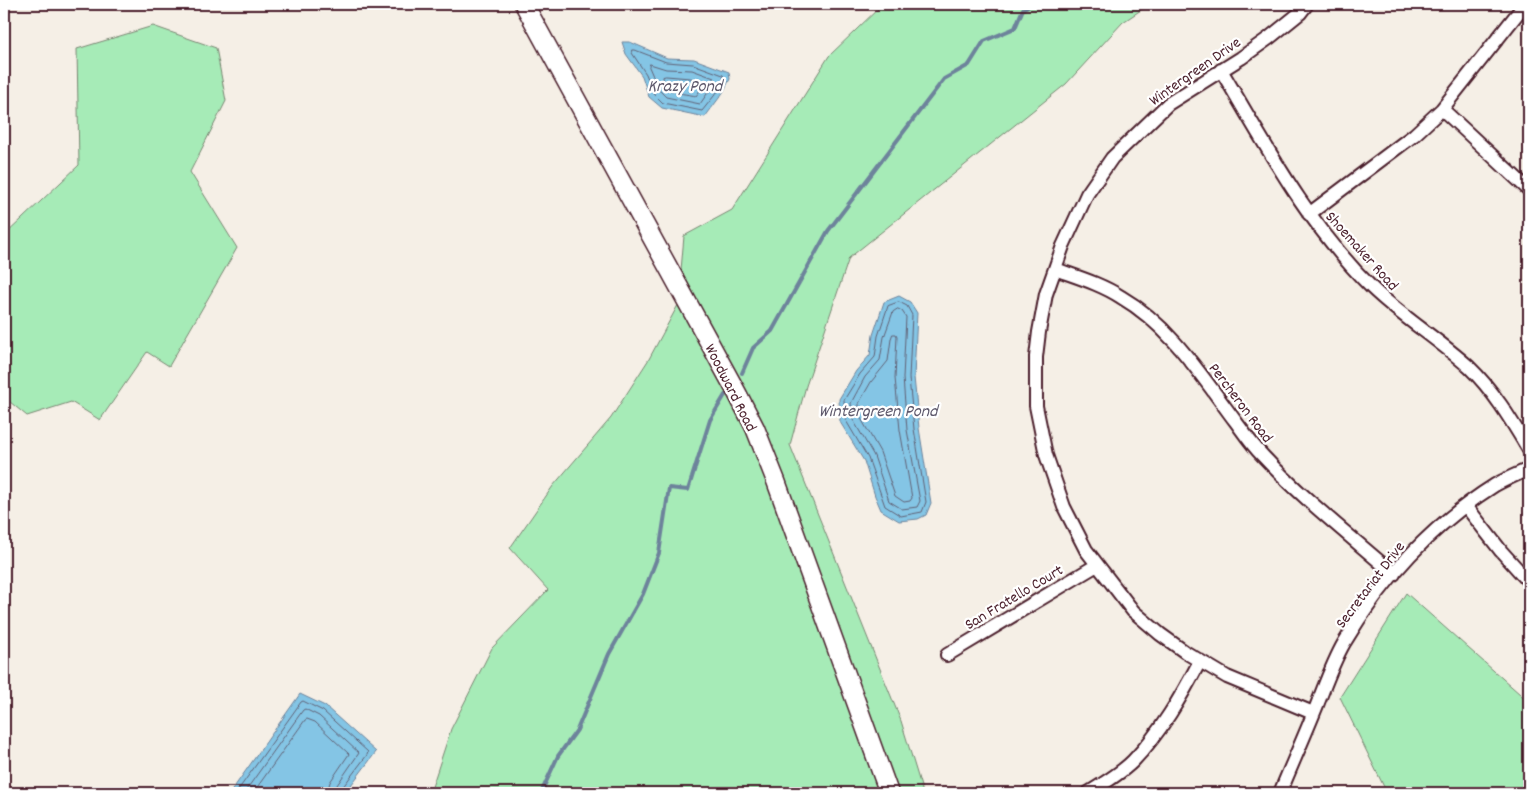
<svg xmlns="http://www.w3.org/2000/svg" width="1533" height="797" font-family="Dekko,sans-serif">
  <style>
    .green { fill: #a6ebb7; stroke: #788571 }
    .water { fill: #84c5e5; stroke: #6d839b }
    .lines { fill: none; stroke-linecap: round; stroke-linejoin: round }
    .shore { stroke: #616175; stroke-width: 1 }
    .stream { stroke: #6d839b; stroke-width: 4 }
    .street-casing { stroke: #4a1f2b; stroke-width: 16 }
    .secondary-casing { stroke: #4a1f2b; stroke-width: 21 }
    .street { stroke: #fff; stroke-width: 12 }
    .secondary { stroke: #fff; stroke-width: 18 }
    .labels { text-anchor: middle; stroke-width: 4.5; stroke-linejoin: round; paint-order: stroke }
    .street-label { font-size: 16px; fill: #4a1f2b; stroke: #fff }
    .water-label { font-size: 18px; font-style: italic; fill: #5e596c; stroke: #fff }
  </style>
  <rect width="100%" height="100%" fill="#f5efe6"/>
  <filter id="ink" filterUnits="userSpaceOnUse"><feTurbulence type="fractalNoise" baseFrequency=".02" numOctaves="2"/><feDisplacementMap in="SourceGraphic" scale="10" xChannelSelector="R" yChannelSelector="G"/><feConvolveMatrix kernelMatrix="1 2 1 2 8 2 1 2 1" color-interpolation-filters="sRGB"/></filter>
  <g filter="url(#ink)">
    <!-- green -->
    <path class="green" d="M883,4H1150L1123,22L1066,84L849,258L806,386L790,445L901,721L923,793H430L451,729L492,648L548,590L510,548L553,486L611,418L649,359L678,305L684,236L732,210L829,56Z
      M153,26L216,48L226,101L190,172L237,248L169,366L147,352L100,420L71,402L27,416L4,397V236L79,165L77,49Z
      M1406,593L1529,702V793H1387L1340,697Z"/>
    <!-- water -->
    <path class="water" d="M622,42H630L667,58L694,59L729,72L730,79L722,94L705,117L662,108L649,97L642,76L626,54Z
      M899,296L910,302L917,313L914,377L919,428L931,503L926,515L918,519L899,521L881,510L875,496L864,461L840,422L839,399L856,371L870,355L873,335L884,302Z
      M300,694L325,706L376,752L345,793H230Z"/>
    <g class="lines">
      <!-- shore -->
      <path class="shore" d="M632,50H635L666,62L693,64L723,75L724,79L718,91L702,111L663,103L654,94L646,74L632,53Z
        M650,64L666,69L692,70L714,78L716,81L700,104L666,97L659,90L649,67Z
        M666,76L690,78L703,82L704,85L696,96C683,93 663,94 663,77Z
        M899,302L907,306L912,315L909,378L914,429L926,502L922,512L901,516L885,506L868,458L845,419L844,400L860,374L875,357L878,336L888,306Z
        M898,309L902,311L906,317L903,378L907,430L920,501L917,507L902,509L889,501L874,456L852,418L851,403L865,377L880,360L884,337L893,312Z
        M893,334H896L897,336L895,378L900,430L912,498L910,501L904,502L895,496L880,452L859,415V403L871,382L888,361L891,339Z
        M236,793L301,702L303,701L323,711L368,752L367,755L342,788L341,793
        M244,793L303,710L305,709L319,716L359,753L337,785L335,793
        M253,793L305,720L307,719L315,722L349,754L330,782L327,793"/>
      <!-- stream -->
      <path class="stream" d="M742,373L753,348L772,331L828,231L944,79L969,65L984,41L1015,28L1023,9L1031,4
        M541,793L558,756L577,730L609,654L643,594L659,553L669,488L688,490L710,420L725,395"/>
      <defs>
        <path id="street" d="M1307,4L1300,13L1269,38L1241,58L1168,104L1112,158L1087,194L1063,246L1046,294L1039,332L1036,357V406L1046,455L1064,507L1086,550L1133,611L1160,634L1185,652L1227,677L1313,713
          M1221,70C1266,146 1308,225 1372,288C1402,317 1438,339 1469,367C1494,391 1511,420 1529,450
          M1442,109L1529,190
          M1309,214L1414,135L1442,109L1525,4
          M1055,269C1077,277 1101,284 1121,297C1171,326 1202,377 1236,422C1244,433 1252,445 1262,455C1302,498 1349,535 1394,574
          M1466,506L1501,551L1529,582
          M947,655L1097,565
          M1088,793C1103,784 1120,774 1133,761C1161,732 1181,697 1200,661
          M1280,793C1292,764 1305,735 1317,705C1325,685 1333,662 1344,643C1381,580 1433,524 1495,485C1506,479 1518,474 1529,469"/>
        <path id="secondary" d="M524,4L737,393L755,428L776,481L889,793"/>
      </defs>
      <!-- street casing -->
      <use href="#street" class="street-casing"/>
      <!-- secondary casing -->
      <use href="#secondary" class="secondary-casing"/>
      <!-- street -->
      <use href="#street" class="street"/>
      <!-- secondary -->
      <use href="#secondary" class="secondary"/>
    </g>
  </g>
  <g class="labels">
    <!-- street labels -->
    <g class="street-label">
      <text transform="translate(1194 70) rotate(-35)" y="6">Wintergreen Drive</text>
      <text transform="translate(1363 250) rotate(48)" y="6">Shoemaker Road</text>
      <text transform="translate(732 387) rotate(63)" y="6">Woodward Road</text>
      <text transform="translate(1242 402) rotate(53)" y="6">Percheron Road</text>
      <text transform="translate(1369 584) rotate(-53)" y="6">Secretariat Drive</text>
      <text transform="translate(1013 596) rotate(-31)" y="6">San Fratello Court</text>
    </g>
    <!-- water labels -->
    <g class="water-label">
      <text x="685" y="91">Krazy Pond</text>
      <text x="878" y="416">Wintergreen Pond</text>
    </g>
  </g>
  <!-- margin -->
  <rect width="1533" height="797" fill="none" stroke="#fff" stroke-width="20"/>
  <rect x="10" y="10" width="1513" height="777" fill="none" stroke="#4a1f2b" stroke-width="2" filter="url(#ink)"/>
</svg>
